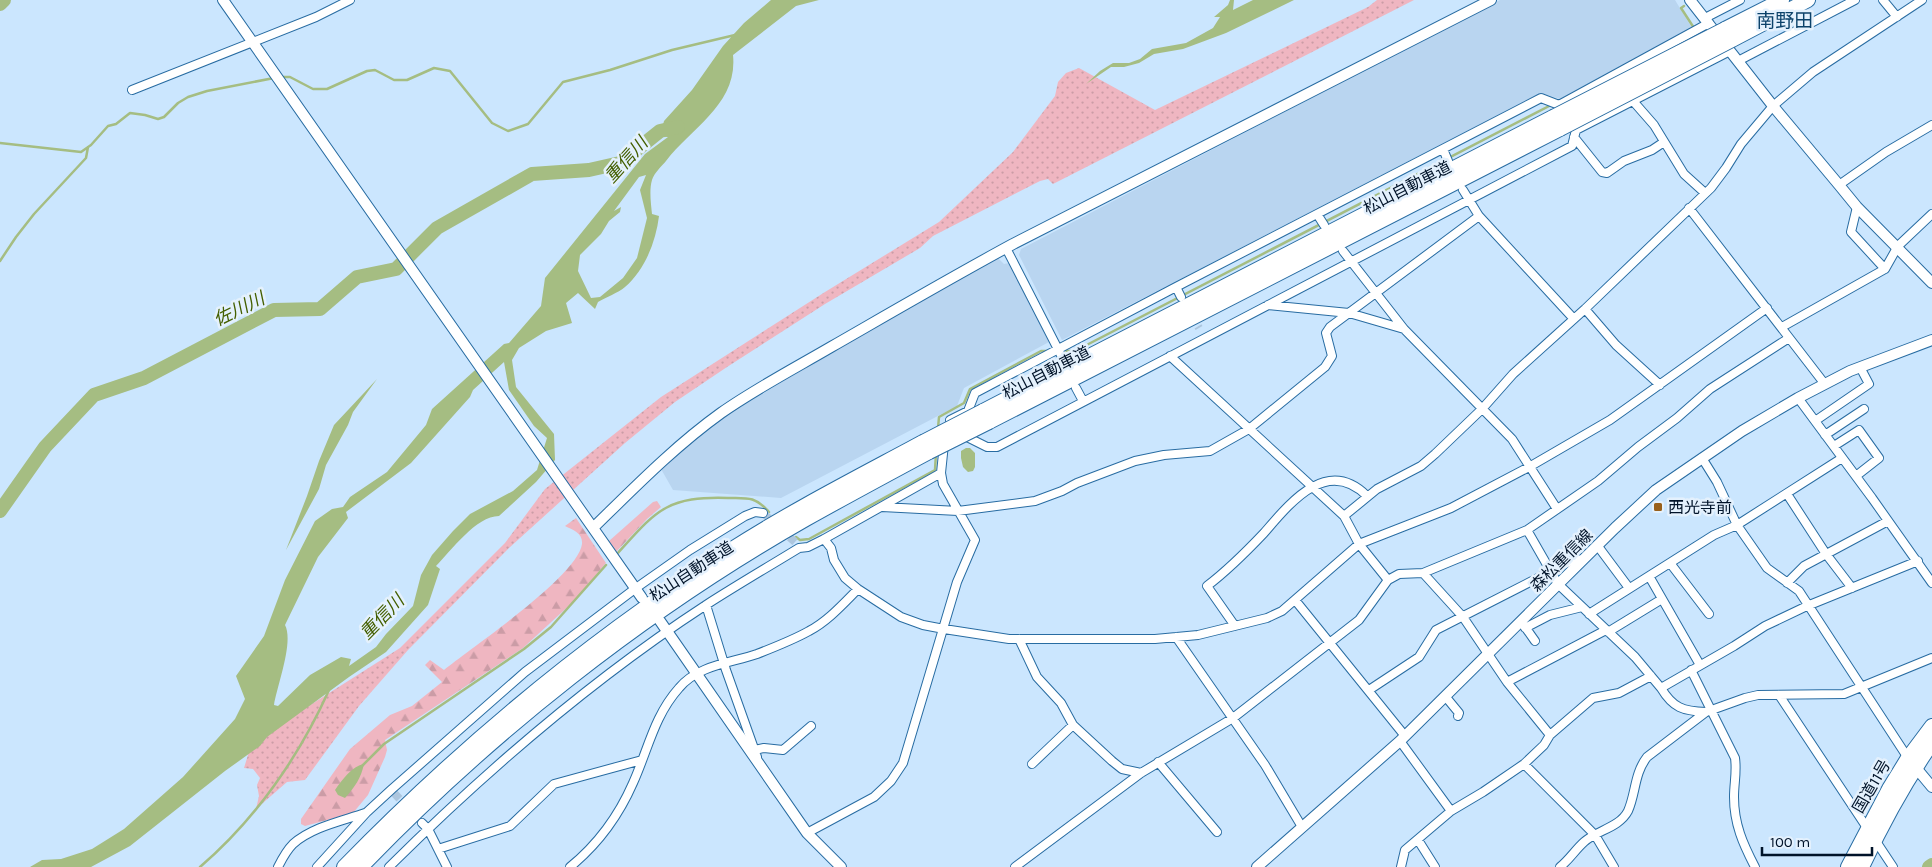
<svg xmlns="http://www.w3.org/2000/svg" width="1932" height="867" viewBox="0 0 1932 867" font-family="Karla,'Noto Sans JP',sans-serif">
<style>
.built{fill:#b9d5f0}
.grass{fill:url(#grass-dots)}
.forest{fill:url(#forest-firs)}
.water{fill:#a5bd82;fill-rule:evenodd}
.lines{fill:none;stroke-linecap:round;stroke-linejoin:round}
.stream{stroke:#a5bd82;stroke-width:2.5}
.river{stroke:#a5bd82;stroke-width:14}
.street-tunnel{stroke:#adc6de;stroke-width:8;stroke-dasharray:8 4;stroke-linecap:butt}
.street-casing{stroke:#286ca2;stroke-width:10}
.secondary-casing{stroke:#286ca2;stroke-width:12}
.highway-casing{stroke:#286ca2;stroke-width:16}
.street{stroke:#fff;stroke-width:8}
.secondary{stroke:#fff;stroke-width:10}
.highway{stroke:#fff;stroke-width:14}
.highway-bridge-casing{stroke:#286ca2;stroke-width:16;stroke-linecap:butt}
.highway-bridge{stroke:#fff;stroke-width:14}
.poi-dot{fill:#98601b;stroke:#e4f1fd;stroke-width:2}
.labels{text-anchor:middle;stroke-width:5;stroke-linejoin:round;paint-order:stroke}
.street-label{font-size:16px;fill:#001329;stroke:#e4f1fd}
.poi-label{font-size:16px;fill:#001329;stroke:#e4f1fd;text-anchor:start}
.water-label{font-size:18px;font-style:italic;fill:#445f00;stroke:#e4f1fd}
.quarter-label{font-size:19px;fill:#0c426a;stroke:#e4f1fd}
</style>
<defs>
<pattern id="grass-dots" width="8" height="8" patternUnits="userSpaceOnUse" patternTransform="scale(1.25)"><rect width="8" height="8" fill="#efb6c1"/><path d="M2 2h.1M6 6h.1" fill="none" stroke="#cb9ca6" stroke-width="1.8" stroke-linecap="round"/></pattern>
<pattern id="forest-firs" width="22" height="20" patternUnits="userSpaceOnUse" patternTransform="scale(1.25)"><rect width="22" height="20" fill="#efb6c1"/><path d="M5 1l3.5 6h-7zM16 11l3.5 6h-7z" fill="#cb9ca6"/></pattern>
</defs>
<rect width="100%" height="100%" fill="#cbe6fe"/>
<!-- built -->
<path class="built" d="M1500,0H1675L1692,28L1560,99L1541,93L1062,340L1019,255L1021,249Z
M997,257L1004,264L1009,263L1049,342L964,388L957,406L781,498L673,490L661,469L696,438L727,415L912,304Z"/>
<!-- grass -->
<path class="grass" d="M1377,0H1414L1053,184L1048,179L1040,181L933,236L920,248L825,304L727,367L675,402L625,443L509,548L408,650L359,706L305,780L287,782L256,809L259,796L257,785L260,778L253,769L244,768L252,742L400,648L505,543L545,489L661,397L825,292L939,222L1013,152L1055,96L1058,82L1066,73L1079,68L1155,110L1368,7Z"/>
<!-- forest -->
<path class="forest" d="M657,501L661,507L647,519L615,553L609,544V541L653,502Z
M576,518L606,563L573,602L523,648L385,740L387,750L385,757L368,795L353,813L305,826L301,824V819L350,749L390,715L412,706L442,682L425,665L430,660L444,670C471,648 578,576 582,544C583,533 573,530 565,526Z"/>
<!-- water -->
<path class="water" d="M771,0H819L796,6L733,55C738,104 692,127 666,161C662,166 654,173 652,180C649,190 651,204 652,214L659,216C656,241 645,270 625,287C618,293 606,297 598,302L595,309L578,293L566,303L572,323L546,331L519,348L512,360L516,387L554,434L555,460L536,482L499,516C476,516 451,551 436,566L440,569L428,605L386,652L349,677L267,737L260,746L225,771L130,846L91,867H30L42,860L61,859L92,849L124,829L183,777L235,719L245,699L236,676L264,636L285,580L315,521L332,509L343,507L350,497L387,472L426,425L432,409L504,344L509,343L541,306L545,278L645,154L668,137L660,136L664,121L692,90L723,46L744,23ZM646,175L640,190L647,218L637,258L623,278L600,297L591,298L578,271L580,255L601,234L609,221L620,212L621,207L614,211L639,177ZM504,362L509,390L534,426L547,438L537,470L513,491L470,514L453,531L432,555L421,575L413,606L386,634L376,647L349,666L351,659L341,657L310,675L278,706L274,705C277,686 294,642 285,625L318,557L348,518L346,512L411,463L470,397L473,390Z
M1230,0H1234L1233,10L1253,0H1294L1226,33L1183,49L1154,54L1139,63L1124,67H1111L1086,84L1100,71L1113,63H1129L1140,59L1152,49L1186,43L1213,28L1220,17H1214L1228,5Z
M377,379L353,412L348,425L326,465L319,489L286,550L307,496L319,461L334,425Z
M966,448H970L975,453V467L973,471L968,472L963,467L961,458V451Z
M364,764C361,778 355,787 345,798L338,795L335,790C342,780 352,766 364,764Z"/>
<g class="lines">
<!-- stream -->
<path class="stream" d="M1684,6L1681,8L1694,28
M282,77H290L313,89H327L367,71L375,70L394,80H407L434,68L450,71L492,123L508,131L528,124L563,82L610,70L672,50L735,35
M0,143L81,152L91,145L108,126L116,124L130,113L145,115L158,119L164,117L178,103L188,97L207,91L274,78
M0,261L16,237L34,214L86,158L88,147
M1061,351H1075L1553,104
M938,428L939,417L964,403L970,389L1041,351H1048
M796,537L800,540L809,539L935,470L936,453
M617,554C656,511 666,496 728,498C747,498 755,496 769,512
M362,766L384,744L524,649L551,627L606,565
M200,867C255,820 299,757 329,690"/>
<!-- river -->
<path class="river" d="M0,4L4,0
M0,511L45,447L94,395L144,378L274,310L320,309L357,277L396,269L437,228L532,174L589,170L620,163L660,131L678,127
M1929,867L1932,865"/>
<!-- street-tunnel -->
<path class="street-tunnel" d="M1192,316L1199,328
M763,513L795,542
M394,793L408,808"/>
<!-- street casing -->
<g class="street-casing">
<path id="street" d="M1883,0L1897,17
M1705,18L1740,0
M1738,61L1855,0
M132,90L316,17L350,0
M1633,101L1654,125L1684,174L1705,193
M1574,137L1602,172L1607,173L1624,161L1652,150L1664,142
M1443,149L1448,161
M1839,185L1886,152L1932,125
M1463,190L1479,216L1573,318
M1857,207L1851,232L1885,269
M1689,208L1824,383
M1317,214L1324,225
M1006,248L1063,359
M1343,251L1404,329
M1181,297L1176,287L1541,98L1559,105L1709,23
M1268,305L1349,313L1404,329L1512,439L1557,509
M1585,309L1616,345L1660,385
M1782,327L1885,269L1898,246L1932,214
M1170,356L1344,516L1359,544L1388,580
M1076,388L1083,401
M1798,398L1872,498L1932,583
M950,420L968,411L975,393L1176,287
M1815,421L1869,384L1860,367
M963,435L987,447H997L1572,146L1576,130L1730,51
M1825,435L1864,409
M1834,446L1859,430L1879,458L1856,476
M1702,458L1717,482L1737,525L1767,568L1799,591L1908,758
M1787,494L1826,554L1852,588
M882,507L958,511L1035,501L1062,491L1077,483L1135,461L1164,455L1210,451L1249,429L1325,367L1332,356L1326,333L1330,327L1479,216
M1344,516L1377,489L1421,466L1435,454L1482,409L1513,374L1585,309L1711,188L1726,168L1741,144L1773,106L1813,72L1922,0
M1527,530L1558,584L1635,657L1661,688L1734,646L1765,626L1807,606L1918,561
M824,539L831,548L834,560L845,578L858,589L901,617L923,625L944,629L1009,639H1155L1198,635L1267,618L1282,611L1359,544L1451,508L1529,467L1610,420L1767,308
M1597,545L1629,588
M1670,563L1709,614
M1423,573L1463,617L1507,682L1550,735
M1649,576L1700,665
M1787,583L1804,566L1888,521
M1295,600L1405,736
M706,605L726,670L757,757
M1589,614L1714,535L1737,525L1842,458
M1523,624L1535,641
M1235,626L1207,586C1228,570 1246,552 1264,533C1290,503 1327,456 1367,496
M1525,628L1550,615L1582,607
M1608,632L1662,599
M1176,637L1265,765L1302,827
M1019,639L1037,677L1061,703L1073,725L1112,761L1122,769L1141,773
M1691,670L1735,758C1737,772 1734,783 1734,797C1734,824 1743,844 1755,867
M1507,682L1606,630
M1661,688C1673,708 1683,711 1706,712
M1369,690L1419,657L1436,630L1575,559L1582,560
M1779,695L1893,867
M1445,696L1459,713L1458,716
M1400,741L1451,811L1405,850L1401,867
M755,750L764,748L783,750L811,726
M1158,762L1217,832
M1032,764L1073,725
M1524,764L1595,835L1614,867
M1451,811L1483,792L1524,764L1544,745L1550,735L1593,698L1619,693L1651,676
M422,823L428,829L447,867
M807,833L874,797L891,781L903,763L957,582L975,540L943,484L941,473
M1418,840L1435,867
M438,849L510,826L554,784L642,760
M278,867C282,859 287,850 293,844C312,827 342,821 365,813
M317,867L367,812L392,789L525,672L636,588L690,550L745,516L755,512L763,513
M389,867C486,771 591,680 706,605C737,585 768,567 799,548L808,547L824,539L941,473L944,444
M570,867C597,845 619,815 633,783C648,750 654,716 679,688C698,665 731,663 757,654C775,647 793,640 809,631C828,621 843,604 858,589
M1015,867L1141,773L1233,718L1359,620L1388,580L1399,574L1423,573L1527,530L1598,481L1638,447L1677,418L1710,389L1789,338
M1560,867C1570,859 1575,850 1584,842C1597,830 1619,828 1628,811C1636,793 1634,774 1647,757L1706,712L1745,698L1758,695L1844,694L1932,658"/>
</g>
<!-- secondary casing -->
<g class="secondary-casing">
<path id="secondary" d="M223,0L642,598
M1690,0L1773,106L1839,185L1857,207L1932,283
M594,527C634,488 675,446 721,413C755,389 795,368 831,347C892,312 952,277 1013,244L1491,0
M660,621L807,833L841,867
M1912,763L1932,787
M1257,867L1400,741L1615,528L1656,490L1742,431L1798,398L1850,371L1932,340"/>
</g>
<!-- highway casing -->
<g class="highway-casing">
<path id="highway" d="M1725,29L1782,0
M1732,40L1808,0
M983,411L1553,117
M989,422L1560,129
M344,867C460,748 588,641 729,551C791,511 858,477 923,442
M361,867C490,733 644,611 806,519C847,496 888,474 929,452
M1848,867L1889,789L1908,758L1932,726
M1862,867C1882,824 1905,782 1932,743"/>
</g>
<!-- street -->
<use href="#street" class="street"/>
<!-- secondary -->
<use href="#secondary" class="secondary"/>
<!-- highway -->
<use href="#highway" class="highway"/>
<!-- highway-bridge casing -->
<g class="highway-bridge-casing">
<path id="highway-bridge" d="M1553,117L1725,29
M1560,129L1732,40
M923,442L983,411
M929,452L989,422"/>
</g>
<!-- highway-bridge -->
<use href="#highway-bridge" class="highway-bridge"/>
</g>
<!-- markers -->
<rect class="poi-dot" x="1653" y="502" width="10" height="10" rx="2.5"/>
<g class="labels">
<!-- street labels -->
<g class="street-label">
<text transform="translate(1407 187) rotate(-27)" y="6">松山自動車道</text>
<text transform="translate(1046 372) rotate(-27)" y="6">松山自動車道</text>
<text transform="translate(1561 560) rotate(-45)" y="6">森松重信線</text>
<text transform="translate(691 571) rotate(-33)" y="6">松山自動車道</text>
<text transform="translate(1871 786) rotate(-60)" y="6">国道11号</text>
</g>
<!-- poi labels -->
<g class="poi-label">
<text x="1668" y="513">西光寺前</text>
</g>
<!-- water labels -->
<g class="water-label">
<text transform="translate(626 160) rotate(-48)" y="6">重信川</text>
<text transform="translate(239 309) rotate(-26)" y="6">佐川川</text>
<text transform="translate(382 617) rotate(-46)" y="6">重信川</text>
</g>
<!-- quarter labels -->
<g class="quarter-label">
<text x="1785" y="27">南野田</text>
</g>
</g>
<!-- scale -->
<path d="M1762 847v8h110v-8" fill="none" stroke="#001329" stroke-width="2.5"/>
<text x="1770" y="847" font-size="15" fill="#001329" stroke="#e4f1fd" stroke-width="4" paint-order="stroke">100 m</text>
</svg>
